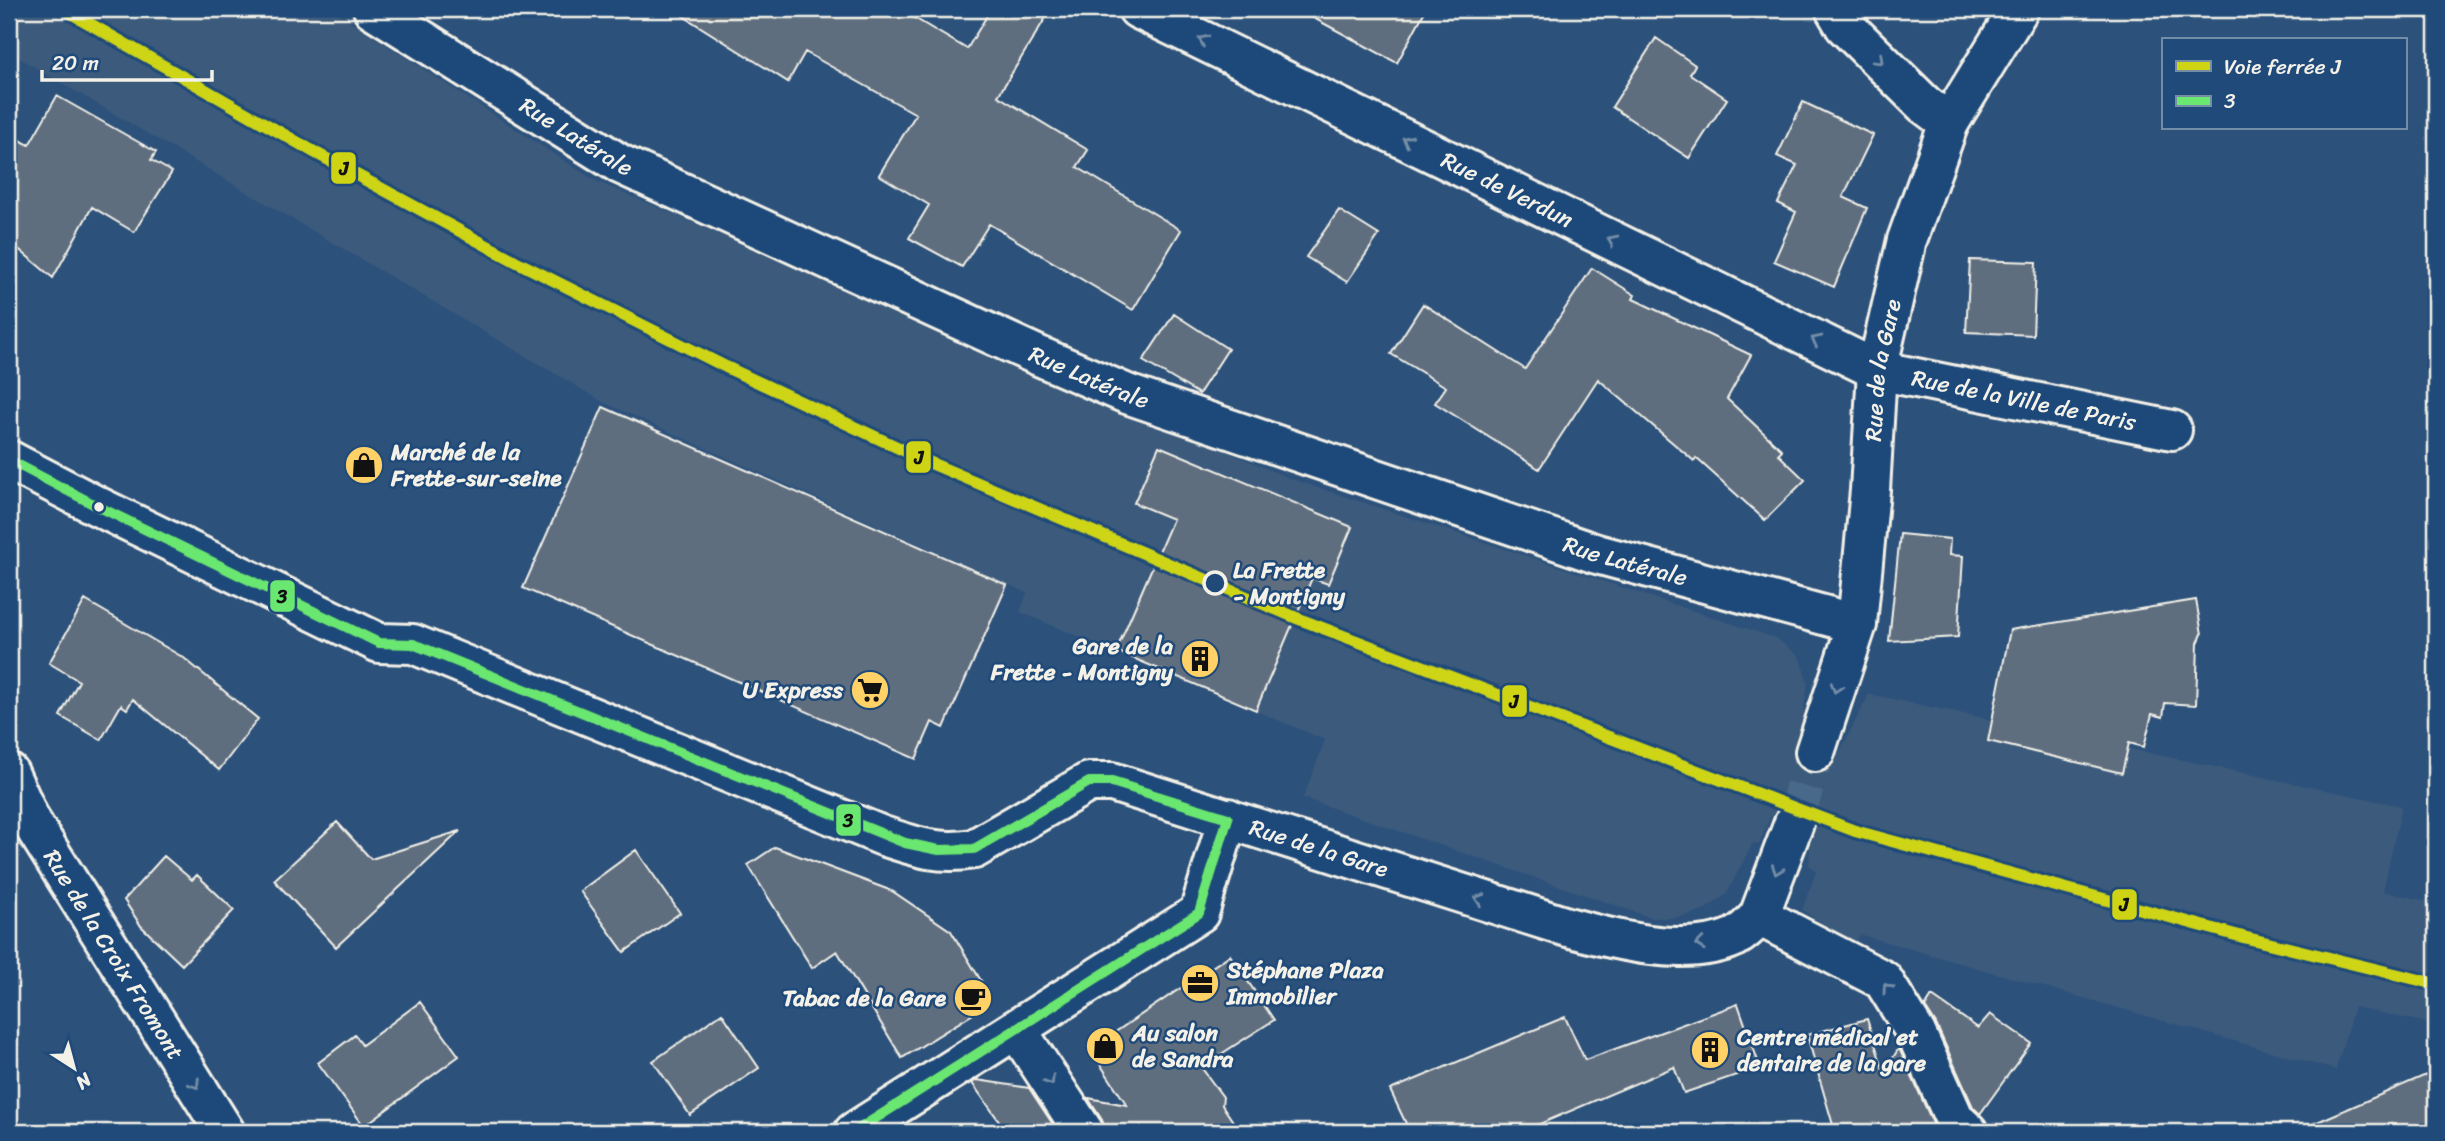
<svg xmlns="http://www.w3.org/2000/svg" width="2445" height="1141" viewBox="0 0 2445 1141" font-family="Sriracha,sans-serif">
<style>
.built{fill:#3b5a7c}
.building{fill:#5f6e7f;stroke:#f4f1e8;stroke-width:2}
.lines{fill:none;stroke-linecap:round;stroke-linejoin:round}
.tertiary-tunnel{stroke:#4a698b;stroke-width:38;stroke-dasharray:38 19;stroke-linecap:butt}
.pedestrian-casing{stroke:#f4f1e8;stroke-width:44}
.minor-casing{stroke:#f4f1e8;stroke-width:44}
.tertiary-casing{stroke:#f4f1e8;stroke-width:44}
.pedestrian{stroke:#1f4a7a;stroke-width:38}
.minor{stroke:#1f4a7a;stroke-width:38}
.tertiary{stroke:#1f4a7a;stroke-width:38}
.bus-1-casing{stroke:#1f4a7a;stroke-width:16}
.bus-1{stroke:#6ae770;stroke-width:10}
.rail-1-casing{stroke:#1f4a7a;stroke-width:18}
.rail-1{stroke:#ced413;stroke-width:12}
.oneway{stroke:#748da6}
.bus-dot{fill:#f4f1e8;stroke:#1f4a7a;stroke-width:2.5}
.stop-dot{fill:#1f4a7a;stroke:#f4f1e8;stroke-width:3.5}
.labels{text-anchor:middle;stroke-width:5;stroke-linejoin:round;paint-order:stroke}
.street-label{font-size:23px;fill:#f4f1e8;stroke:#1f4a7a}
.poi-label{font-size:23px;font-weight:bold;fill:#f4f1e8;stroke:#1f4a7a;text-anchor:start}
.stop-label{font-size:23px;font-weight:bold;fill:#f4f1e8;stroke:#1f4a7a;text-anchor:start}
.line-badge{stroke:#1f4a7a;stroke-width:2.5}
.pale-badge-label{font-size:19px;text-anchor:middle;font-weight:bold;fill:#111}
</style>
<rect width="100%" height="100%" fill="#2c517b"/>
<filter id="ink" filterUnits="userSpaceOnUse"><feTurbulence type="fractalNoise" baseFrequency=".0143" numOctaves="2"/><feDisplacementMap in="SourceGraphic" scale="14" xChannelSelector="R" yChannelSelector="G"/><feConvolveMatrix kernelMatrix="1 2 1 2 8 2 1 2 1" color-interpolation-filters="sRGB"/></filter>
<g filter="url(#ink)">
<!-- built -->
<path class="built" d="M9,9H331L594,180L1289,478L1776,638L1799,656L1808,682L1799,744L1835,761L1869,694L2402,806L2383,891L2436,903V1025L2354,1007L2336,1070L1861,935L1854,944L1802,910L1816,871L1809,865L1811,829L1771,816L1759,845L1753,843L1726,895L1703,911L1675,918H1652L1303,798L1325,740L1020,612L1027,593L603,402L24,61L9,50Z"/>
<!-- building -->
<path class="building" d="M672,9H899L967,49L991,9H1051L998,96L1088,150L1077,167L1181,230L1133,310L989,224L962,267L909,238L929,205L879,175L916,114L805,52L788,82Z
M1297,9H1426L1397,63Z
M1656,38L1695,65L1690,74L1727,99L1689,158L1612,107Z
M57,96L156,152L151,160L172,172L134,232L92,207L53,278L9,241V134L29,145Z
M1803,102L1873,135L1843,197L1867,208L1834,287L1774,261L1796,212L1778,203L1797,165L1777,156Z
M1339,210L1379,235L1347,282L1306,257Z
M1970,260L2036,262L2033,335L1966,332Z
M1592,268L1635,295L1633,299L1751,355L1727,399L1782,450L1778,454L1805,480L1765,520L1696,458L1694,461L1598,379L1539,469L1435,403L1446,387L1391,354L1423,304L1525,369Z
M1174,314L1228,349L1199,394L1143,361Z
M603,407L1007,585L944,728L932,722L916,759L523,588Z
M1159,446L1352,527L1328,584L1312,578L1256,710L1116,651L1173,519L1134,503Z
M1900,534L1950,539L1949,555L1963,556L1958,637L1889,641Z
M85,600L184,658L258,719L219,770L133,699L127,709L121,705L101,740L60,716L79,681L49,663Z
M2196,600L2202,634L2198,643L2196,705L2165,703L2163,717L2152,714L2144,747L2129,743L2122,773L1988,741L2010,630Z
M337,822L371,859L460,831L336,947L274,880Z
M775,847L892,891L951,931L983,984L976,1012L902,1058L837,951L812,968L748,865Z
M636,850L680,913L624,952L580,891Z
M164,856L192,880L197,875L234,910L182,965L141,926L124,900Z
M1230,955L1274,1020L1201,1067L1223,1097L1222,1105L1240,1132H1145L1141,1127V1132H1106L1102,1120L1088,1098L1127,1105L1090,1049Z
M1932,996L1978,1028L1990,1014L2031,1043L1980,1114L1973,1107L1936,1024L1925,1007Z
M420,1002L459,1056L364,1126L318,1063L355,1035L362,1045Z
M1738,1004L1760,1067L1684,1093L1674,1067L1521,1132H1410L1390,1090L1565,1017L1585,1060Z
M722,1013L759,1068L690,1115L653,1061Z
M1867,1019L1884,1072L1899,1048L1937,1132H1835L1807,1035Z
M2426,1075L2436,1099V1132H2294Z
M977,1080L1029,1088L1058,1132H1007L972,1083Z"/>
<g class="lines">
<!-- tertiary-tunnel -->
<path class="tertiary-tunnel" d="M1794,823L1815,752"/>
<!-- pedestrian casing -->
<g class="pedestrian-casing">
<g id="pedestrian">
<path id="s1" d="M1877,370L2172,430"/>
</g>
</g>
<!-- minor casing -->
<g class="minor-casing">
<g id="minor">
<path id="s2" d="M373,9L620,164L1039,356L1127,394L1597,554L1857,624"/>
<path id="s3" d="M1138,9L1877,370"/>
<path d="M1835,9L1845,26L1925,105L1949,123"/>
<path d="M1759,916L1883,980L1916,1033L1955,1120L1968,1132"/>
<path d="M1017,1030L1084,1132"/>
</g>
</g>
<!-- tertiary casing -->
<g class="tertiary-casing">
<g id="tertiary">
<path id="s4" d="M9,460L95,505L379,643L413,644L883,836C916,847 939,855 974,849L1089,782H1112L1564,926C1614,940 1686,959 1735,937C1744,932 1752,924 1759,916L1794,823"/>
<path id="s5" d="M1815,752L1857,624L1870,490L1877,370L1907,240L1949,123L2019,9"/>
<path id="s6" d="M9,773L30,820L225,1132"/>
<path d="M854,1132L1199,913L1228,818"/>
</g>
</g>
<!-- pedestrian -->
<use href="#pedestrian" class="pedestrian"/>
<!-- minor -->
<use href="#minor" class="minor"/>
<!-- tertiary -->
<use href="#tertiary" class="tertiary"/>
<!-- bus-1 casing -->
<g class="bus-1-casing">
<path id="bus-1" d="M9,460L95,505L379,643L413,644L905,843L939,850L974,849L1089,782H1112L1228,818L1199,913L854,1132"/>
</g>
<!-- bus-1 -->
<use href="#bus-1" class="bus-1"/>
<!-- rail-1 casing -->
<g class="rail-1-casing">
<path id="rail-1" d="M64,9L316,153L517,262L726,367L933,464L1299,619L1855,831L2243,937L2436,984"/>
</g>
<!-- rail-1 -->
<use href="#rail-1" class="rail-1"/>
</g>
<!-- one-way arrows -->
<defs><path id="oneway-chevron" d="M-2-3.5L2.5 0L-2 3.5" fill="none" stroke-width="1.6" stroke-linecap="round" stroke-linejoin="round" transform="scale(1.75)"/></defs>
<g class="oneway">
<use href="#oneway-chevron" transform="translate(1203 40) rotate(-154)"/>
<use href="#oneway-chevron" transform="translate(1879 60) rotate(44)"/>
<use href="#oneway-chevron" transform="translate(1407 140) rotate(-154)"/>
<use href="#oneway-chevron" transform="translate(1612 240) rotate(-154)"/>
<use href="#oneway-chevron" transform="translate(1816 340) rotate(-154)"/>
<use href="#oneway-chevron" transform="translate(1836 688) rotate(108)"/>
<use href="#oneway-chevron" transform="translate(1777 870) rotate(110)"/>
<use href="#oneway-chevron" transform="translate(1479 899) rotate(-162)"/>
<use href="#oneway-chevron" transform="translate(1700 944) rotate(174)"/>
<use href="#oneway-chevron" transform="translate(1887 988) rotate(-125)"/>
<use href="#oneway-chevron" transform="translate(1050 1081) rotate(57)"/>
<use href="#oneway-chevron" transform="translate(195 1084) rotate(58)"/>
</g>
</g>
<!-- icons -->
<defs>
<g id="shop-disc" transform="scale(2.0125)"><circle r="9.5" fill="#ffd166" stroke="#1f4a7a"/><path d="M-5-2.5h2.3a2.7 3.5 0 0 1 5.4 0H5L5.5 6h-11ZM-1.5-2.5h3a1.5 2.3 0 0 0-3 0Z" fill="#111"/></g>
<g id="building-disc" transform="scale(2.0125)"><circle r="9.5" fill="#ffd166" stroke="#1f4a7a"/><path d="M-4-6H4V6H1V3H-1V6H-4ZM-2.5-4.3h1.7v1.8h-1.7ZM.8-4.3h1.7v1.8H.8ZM-2.5-1h1.7V.8h-1.7ZM.8-1h1.7V.8H.8Z" fill="#111"/></g>
<g id="supermarket-disc" transform="scale(2.0125)"><circle r="9.5" fill="#ffd166" stroke="#1f4a7a"/><path d="M-6-5.5h2.5l.6 2H6L4.5 2H-2.5L-4.4-4H-6ZM-1.5 3.2a1.3 1.3 0 1 0 .1 0ZM3 3.2a1.3 1.3 0 1 0 .1 0Z" fill="#111"/></g>
<g id="office-disc" transform="scale(2.0125)"><circle r="9.5" fill="#ffd166" stroke="#1f4a7a"/><path d="M-6-3h4V-5.5h4V-3h4V5H-6ZM-1-4.5V-3h2v-1.5ZM-6 0V1H6V0Z" fill="#111"/></g>
<g id="cafe-disc" transform="scale(2.0125)"><circle r="9.5" fill="#ffd166" stroke="#1f4a7a"/><path d="M-5.5-4.5H6V0H3Q3 3.5 0 3.5H-2.5Q-5.5 3.5-5.5 0ZM3-3.2v2h1.7v-2ZM-6 4.5H4V6H-6Z" fill="#111"/></g>
</defs>
<g fill-rule="evenodd">
<use href="#shop-disc" x="364" y="465"/>
<use href="#building-disc" x="1200" y="659"/>
<use href="#supermarket-disc" x="870" y="690"/>
<use href="#office-disc" x="1200" y="983"/>
<use href="#cafe-disc" x="973" y="998"/>
<use href="#shop-disc" x="1105" y="1046"/>
<use href="#building-disc" x="1710" y="1050"/>
</g>
<!-- markers -->
<circle class="bus-dot" cx="99" cy="507" r="6"/>
<circle class="stop-dot" cx="1215" cy="583" r="11"/>
<g class="labels">
<!-- street labels -->
<g class="street-label">
<text dy="8" stroke="none"><textPath href="#s2" startOffset="240">Rue Latérale</textPath></text>
<text dy="8" stroke="none"><textPath href="#s3" startOffset="411">Rue de Verdun</textPath></text>
<text dy="8" stroke="none"><textPath href="#s5" startOffset="390">Rue de la Gare</textPath></text>
<text dy="8" stroke="none"><textPath href="#s2" startOffset="807">Rue Latérale</textPath></text>
<text dy="8" stroke="none"><textPath href="#s1" startOffset="150">Rue de la Ville de Paris</textPath></text>
<text dy="8" stroke="none"><textPath href="#s2" startOffset="1374">Rue Latérale</textPath></text>
<text dy="8" stroke="none"><textPath href="#s4" startOffset="1421">Rue de la Gare</textPath></text>
<text dy="8" stroke="none"><textPath href="#s6" startOffset="210">Rue de la Croix Fromont</textPath></text>
</g>
<!-- poi labels -->
<g class="poi-label">
<text x="391" y="460">Marché de la<tspan x="391" dy="26">Frette-sur-seine</tspan></text>
<text x="1173" y="654" text-anchor="end">Gare de la<tspan x="1173" dy="26">Frette - Montigny</tspan></text>
<text x="843" y="698" text-anchor="end">U Express</text>
<text x="1227" y="978">Stéphane Plaza<tspan x="1227" dy="26">Immobilier</tspan></text>
<text x="946" y="1006" text-anchor="end">Tabac de la Gare</text>
<text x="1132" y="1041">Au salon<tspan x="1132" dy="26">de Sandra</tspan></text>
<text x="1737" y="1045">Centre médical et<tspan x="1737" dy="26">dentaire de la gare</tspan></text>
</g>
<!-- stop labels -->
<g class="stop-label">
<text x="1233" y="578">La Frette<tspan x="1233" dy="26">- Montigny</tspan></text>
</g>
</g>
<g class="line-badge">
<rect x="330" y="151" width="27" height="34" rx="7" fill="#ced413"/>
<rect x="905" y="440" width="27" height="34" rx="7" fill="#ced413"/>
<rect x="269" y="579" width="27" height="34" rx="7" fill="#6ae770"/>
<rect x="1501" y="684" width="27" height="34" rx="7" fill="#ced413"/>
<rect x="835" y="803" width="27" height="34" rx="7" fill="#6ae770"/>
<rect x="2111" y="888" width="27" height="33" rx="7" fill="#ced413"/>
</g>
<g class="pale-badge-label">
<text x="344" y="175">J</text>
<text x="919" y="464">J</text>
<text x="282" y="603">3</text>
<text x="1514" y="708">J</text>
<text x="848" y="827">3</text>
<text x="2124" y="911">J</text>
</g>
<!-- margin -->
<rect width="2445" height="1141" fill="none" stroke="#1f4a7a" stroke-width="35"/>
<rect x="18" y="18" width="2410" height="1106" fill="none" stroke="#f4f1e8" stroke-width="2.5" filter="url(#ink)"/>
<!-- legend -->
<rect x="2162" y="38" width="245" height="91" fill="#1f4a7a" stroke="#748da6" stroke-width="2"/>
<rect x="2176" y="61" width="35" height="10" fill="#ced413" stroke="#748da6" stroke-width="2"/>
<text x="2224" y="74" font-size="21" fill="#f4f1e8">Voie ferrée J</text>
<rect x="2176" y="96" width="35" height="10" fill="#6ae770" stroke="#748da6" stroke-width="2"/>
<text x="2224" y="108" font-size="21" fill="#f4f1e8">3</text>
<!-- north arrow -->
<g transform="translate(74 1068) rotate(144)" stroke="#1f4a7a" stroke-width="5" paint-order="stroke">
<path d="M0-5L12 26L0 18L-12 26Z" fill="#f4f1e8"/>
<text y="-10" font-size="19" font-weight="bold" text-anchor="middle" fill="#f4f1e8">N</text>
</g>
<!-- scale -->
<path d="M42 70v10h170v-10" fill="none" stroke="#f4f1e8" stroke-width="3.5"/>
<text x="52" y="70" font-size="21" fill="#f4f1e8" stroke="#1f4a7a" stroke-width="5" paint-order="stroke">20 m</text>
</svg>
